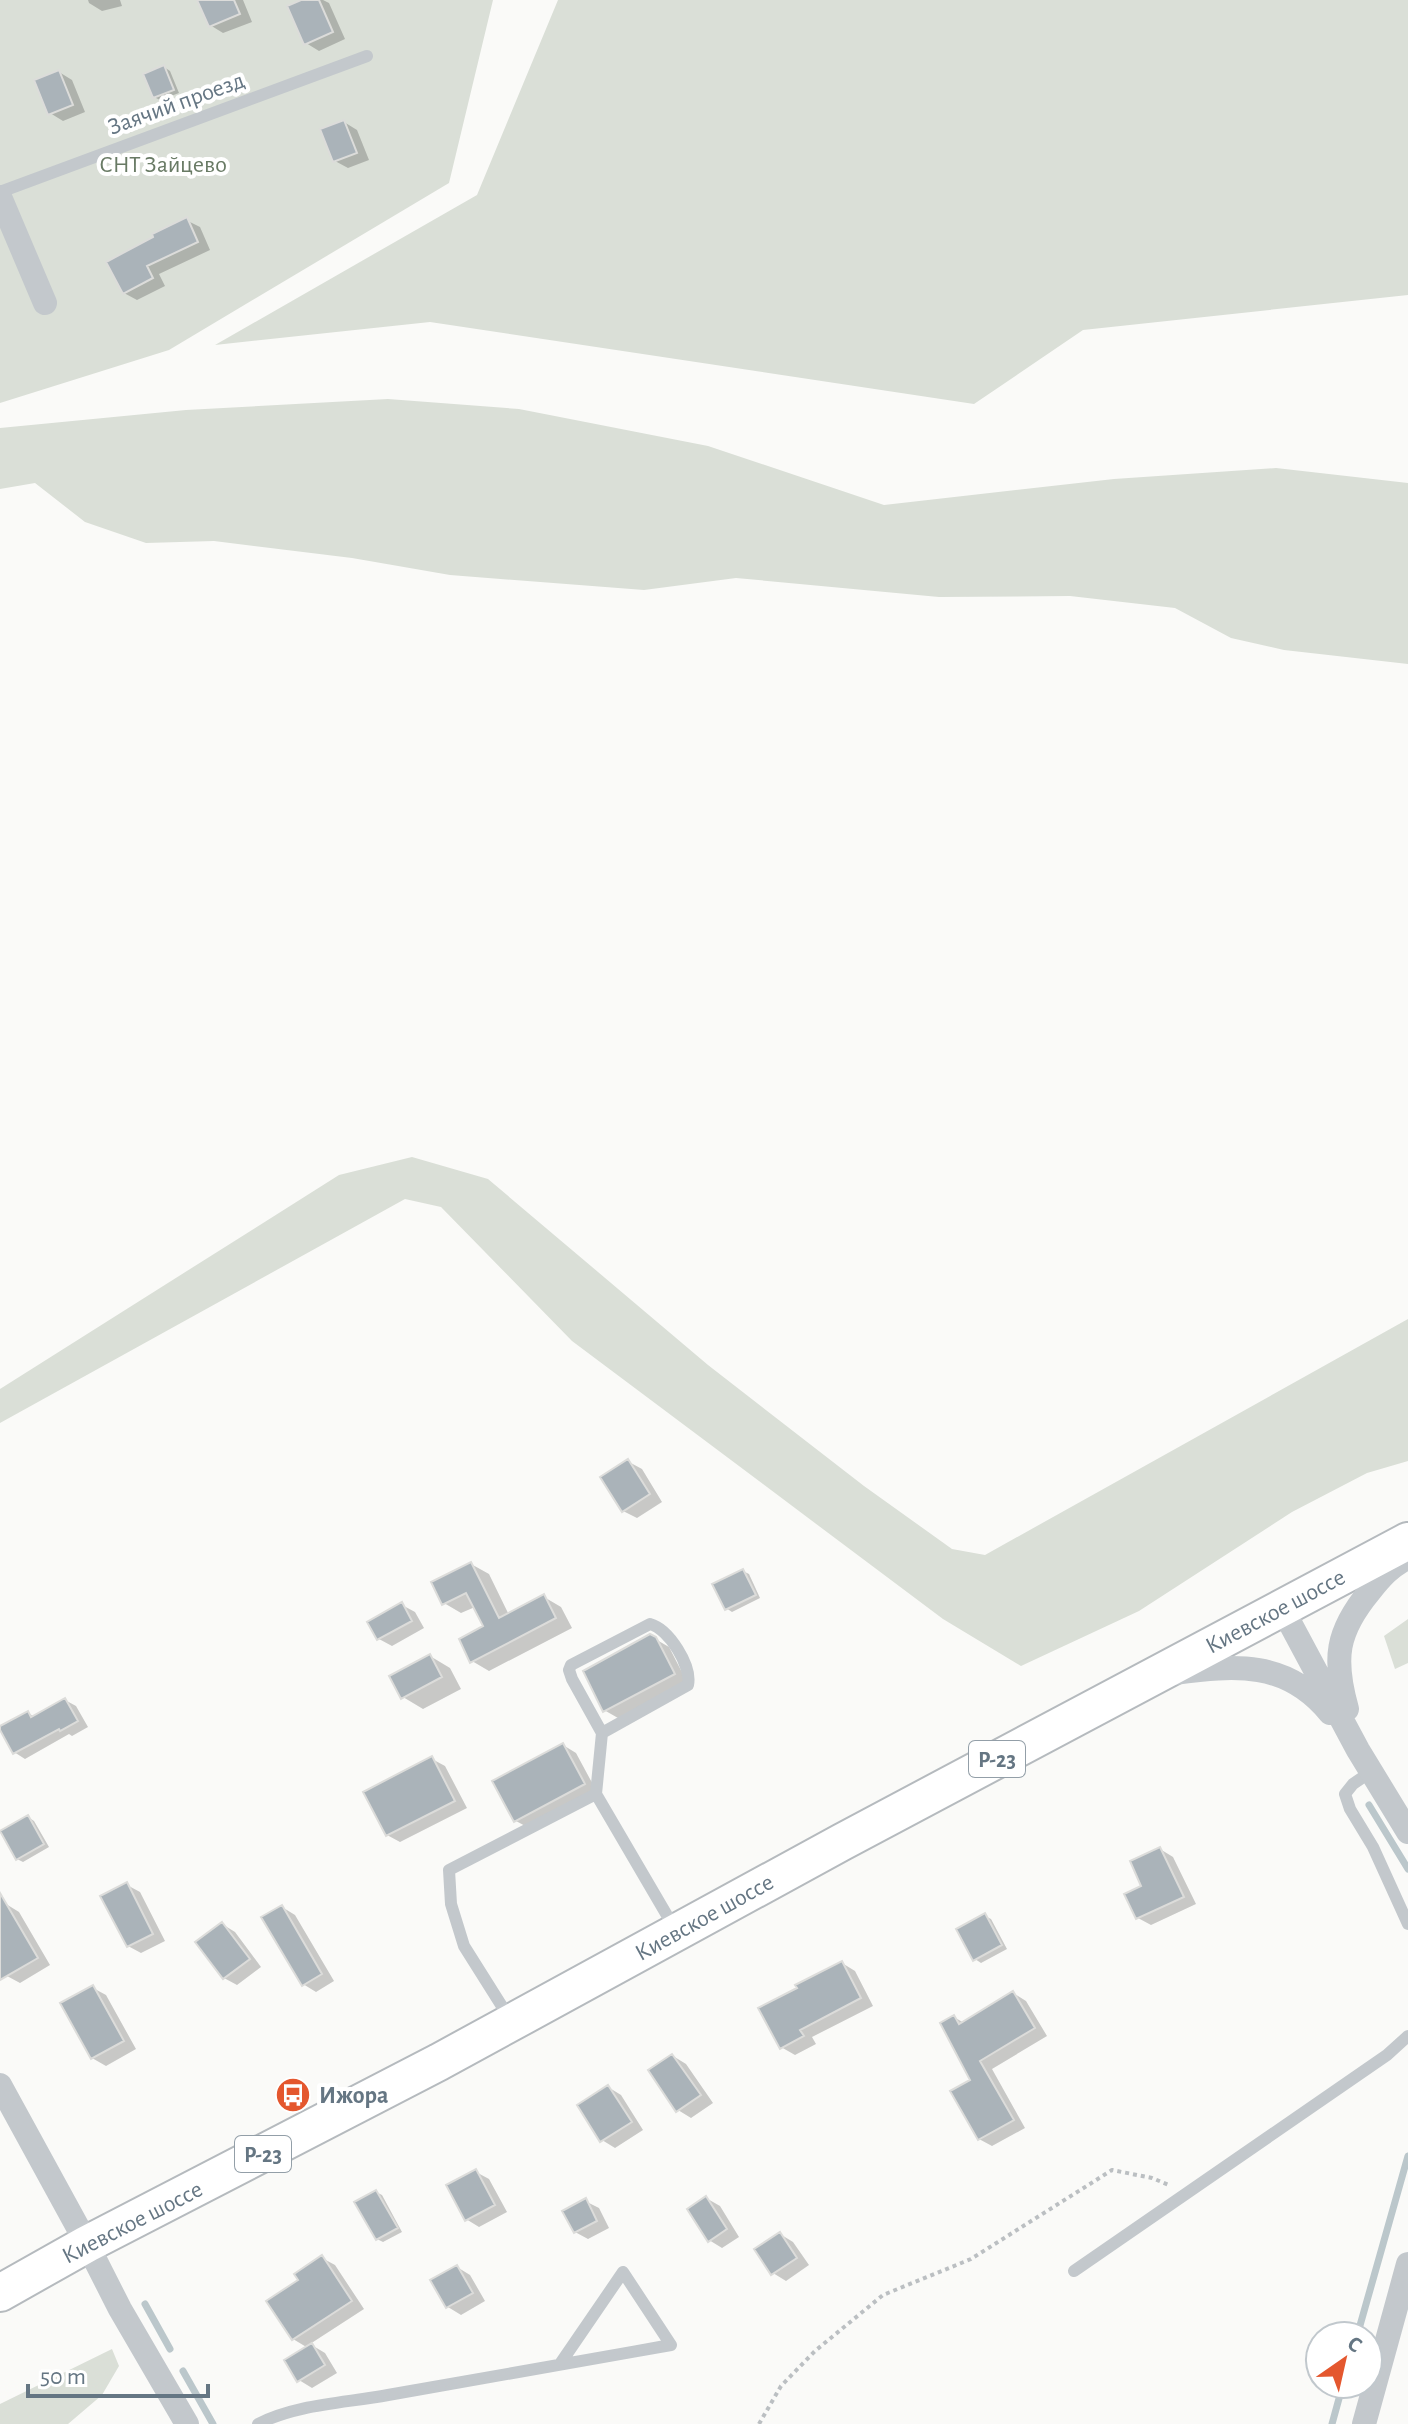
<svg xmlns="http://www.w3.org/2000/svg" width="1408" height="2424" viewBox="0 0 1408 2424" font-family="'Alegreya Sans',sans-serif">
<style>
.green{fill:#dadfd7}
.shadow{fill:#0003}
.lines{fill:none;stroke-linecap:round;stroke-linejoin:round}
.stream{stroke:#bbc7cb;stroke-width:7}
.building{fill:#aab3b9;stroke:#dcdcda;stroke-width:2}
.primary-casing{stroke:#b5babe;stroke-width:40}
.path{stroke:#bbbfc2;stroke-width:4;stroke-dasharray:4 4;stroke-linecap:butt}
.service{stroke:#c3c8cc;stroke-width:12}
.minor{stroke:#c3c8cc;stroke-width:24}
.primary{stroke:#fff;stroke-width:36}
.labels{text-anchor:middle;stroke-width:8;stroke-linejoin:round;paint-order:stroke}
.shield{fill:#fff;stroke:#939fa8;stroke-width:2}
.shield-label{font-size:22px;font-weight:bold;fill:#657683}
.street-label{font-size:24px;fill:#657683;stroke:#fff}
.park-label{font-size:24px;fill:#687a64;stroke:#fff}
.poi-label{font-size:24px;font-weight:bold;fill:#657683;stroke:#fff;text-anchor:start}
</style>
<rect width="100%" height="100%" fill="#fafaf8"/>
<!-- green -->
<path class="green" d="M0,0H493L449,183L169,350L0,403Z
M558,0H1408V295L1083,330L974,404L430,322L215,345L477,195Z
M388,399L519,409L708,446L884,505L1114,479L1276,468L1408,483V664L1284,650L1231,638L1175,608L1070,596L939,597L736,578L644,590L450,575L352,558L214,541L146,543L85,522L35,483L0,489V428L186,410Z
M412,1157L488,1179L708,1365L864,1486L952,1549L985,1555L1408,1319V1461L1367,1473L1292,1512L1139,1611L1021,1666L943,1619L572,1341L441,1207L405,1199L0,1423V1389L339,1175Z
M1408,1619V1663L1395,1669L1384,1636Z
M112,2349L119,2366L102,2395L68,2424H0V2404Z"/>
<!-- shadow -->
<path class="shadow" d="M88,0H120L122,6L102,11L89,3Z
M201,0H243L252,22L223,33L210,25Z
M306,0H323L329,3L345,39L319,51L306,43Z
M164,67L170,71L179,93L160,100L154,97Z
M59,72L72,80L85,112L63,121L50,113Z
M344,122L357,130L369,160L348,168L335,161Z
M186,220L200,227L210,250L159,274L165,286L137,300L124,293Z
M629,1462L642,1469L662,1502L637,1518L623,1511Z
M471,1564L489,1574L509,1615L544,1597L561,1607L572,1628L489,1671L472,1661L486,1627L475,1607L461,1613L444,1603Z
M743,1571L749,1574L760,1598L732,1612L726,1608Z
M402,1605L415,1612L424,1628L392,1646L379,1639Z
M650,1636L669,1647L687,1682L618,1718L604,1710Z
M430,1656L450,1668L461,1689L423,1709L403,1697Z
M65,1700L76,1706L88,1727L72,1736L69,1734L25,1759L14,1752L28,1713L35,1717Z
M563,1745L576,1753L597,1792L529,1828L516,1821Z
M432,1759L445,1766L467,1808L400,1842L387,1835Z
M28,1817L34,1821L49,1847L23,1862L17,1859Z
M1160,1849L1173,1857L1196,1904L1151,1925L1138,1918Z
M127,1885L140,1892L165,1941L141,1953L128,1946Z
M6,1904L19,1912L50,1965L20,1983L7,1976L0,1964V1907Z
M282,1907L295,1915L334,1981L316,1992L303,1984Z
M985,1916L991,1919L1007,1949L981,1963L975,1959Z
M222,1924L235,1932L261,1967L237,1985L224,1978Z
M842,1963L855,1971L873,2006L812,2037L816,2044L795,2055L781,2047Z
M93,1988L106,1995L136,2049L106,2066L92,2058Z
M1013,1993L1026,2001L1047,2036L992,2069L1025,2128L992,2146L979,2139L972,2081L954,2017L964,2023Z
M673,2056L686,2064L713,2103L691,2118L678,2110Z
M608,2087L621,2095L643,2130L615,2148L602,2140Z
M476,2172L489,2179L507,2212L479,2227L466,2219Z
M376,2192L382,2195L402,2232L383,2242L377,2239Z
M706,2198L720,2206L739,2237L722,2248L709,2240Z
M585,2201L599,2208L609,2228L588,2239L575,2232Z
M780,2234L793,2242L809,2265L786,2281L773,2273Z
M322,2258L335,2265L364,2309L310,2344L325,2353L337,2373L312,2388L299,2380L308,2348L293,2339Z
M457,2267L470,2275L485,2301L461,2315L448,2307L433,2280Z"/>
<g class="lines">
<!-- stream -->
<path class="stream" d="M1369,1805L1408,1869
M145,2304L170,2349
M1357,2336L1408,2156
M183,2371L213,2424
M1332,2424L1343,2384"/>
</g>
<!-- building -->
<path class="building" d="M197,0H234L240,14L209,27Z
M301,0H319L333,32L304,45L287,6Z
M164,65L174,90L153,98L143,74Z
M59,70L73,105L48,115L34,80Z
M344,120L357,153L333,162L320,129Z
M187,217L198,242L147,266L153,278L123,294L106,262L153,237L152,234Z
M628,1459L650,1494L622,1512L600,1477Z
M471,1562L499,1618L544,1594L556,1618L470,1663L459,1639L483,1626L466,1593L442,1605L431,1582Z
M743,1569L756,1595L725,1610L712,1584Z
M402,1602L412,1621L377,1640L367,1622Z
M650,1634L656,1637L675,1674L603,1712L583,1671Z
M430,1654L442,1677L401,1699L389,1676Z
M65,1698L78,1721L60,1731L59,1729L13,1754L0,1730V1726L28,1711L31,1717Z
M563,1743L585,1784L514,1822L492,1781Z
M432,1756L455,1801L386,1836L363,1792Z
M28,1815L44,1844L16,1860L0,1831Z
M1160,1847L1184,1897L1136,1919L1124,1894L1141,1886L1130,1861Z
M127,1882L153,1934L127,1947L100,1896Z
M0,1893L38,1958L0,1980Z
M282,1905L322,1974L302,1986L261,1917Z
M985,1913L1002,1945L973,1961L956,1929Z
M222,1922L250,1959L223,1979L195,1942Z
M842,1961L861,1998L800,2030L804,2036L780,2049L758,2008L797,1988L795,1985Z
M93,1985L124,2041L91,2059L60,2003Z
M1013,1991L1035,2028L980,2061L1014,2120L978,2140L950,2091L970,2080L940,2023L954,2015L959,2024Z
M672,2054L701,2095L676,2112L648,2070Z
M608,2085L632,2122L600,2142L577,2105Z
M476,2169L495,2205L465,2221L446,2185Z
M376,2190L398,2228L376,2240L354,2202Z
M706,2196L727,2229L708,2242L687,2209Z
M586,2198L597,2221L574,2233L562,2211Z
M780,2232L797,2258L771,2275L754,2249Z
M322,2255L352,2301L292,2340L266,2301L298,2280L294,2274Z
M457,2265L473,2293L446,2308L430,2280Z
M312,2343L325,2365L297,2382L284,2360Z"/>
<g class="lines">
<!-- primary casing -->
<g class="primary-casing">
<path id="primary" d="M0,2293L87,2244L439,2062L842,1842L1408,1541"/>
</g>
<!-- path -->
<path class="path" d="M759,2424L781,2386L815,2351L883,2295L971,2259L1112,2170L1152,2178L1169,2185"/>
<!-- service -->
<path class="service" d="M0,192L367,56
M1372,1771L1353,1784L1345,1794L1350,1809L1373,1847L1408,1924
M596,1794L675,1929
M510,2019L464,1946L451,1904L449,1870L596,1794L602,1733L688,1685C692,1666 669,1629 650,1624L571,1665L569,1670L572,1679L602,1733
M1074,2271L1387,2055L1408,2036
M258,2424C297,2404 346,2403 388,2395C483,2378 577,2362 671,2345L623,2272L560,2364"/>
<!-- minor -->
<path class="minor" d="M0,197L45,303
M1282,1608L1358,1750L1408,1832
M1174,1673C1235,1665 1287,1660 1330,1713
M1347,1709C1333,1659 1336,1632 1370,1591C1382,1576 1390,1567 1407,1558
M0,2085L87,2244L120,2309L187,2424
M1364,2424L1408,2264"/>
<!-- primary -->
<use href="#primary" class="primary"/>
</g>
<!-- icons -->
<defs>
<g id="bus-disc" transform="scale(1.8)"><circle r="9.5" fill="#e4572e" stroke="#fff"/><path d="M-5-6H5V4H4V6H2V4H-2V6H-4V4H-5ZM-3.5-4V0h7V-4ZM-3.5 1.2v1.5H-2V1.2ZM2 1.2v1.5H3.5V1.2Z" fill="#fff"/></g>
</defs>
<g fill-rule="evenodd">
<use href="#bus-disc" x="293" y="2095"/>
</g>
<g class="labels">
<!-- shield labels -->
<g class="shield">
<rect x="969" y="1741" width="56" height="36" rx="6"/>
<rect x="235" y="2136" width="56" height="36" rx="6"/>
</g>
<g class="shield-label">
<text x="997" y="1767">Р-23</text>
<text x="263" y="2162">Р-23</text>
</g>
<!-- street labels -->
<g class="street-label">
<text transform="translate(176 103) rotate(-20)" y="8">Заячий проезд</text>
<text transform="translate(1275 1611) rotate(-28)" y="8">Киевское шоссе</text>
<text transform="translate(704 1917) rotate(-29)" y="8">Киевское шоссе</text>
<text transform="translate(132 2222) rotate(-27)" y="8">Киевское шоссе</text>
</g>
<!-- park labels -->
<g class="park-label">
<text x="163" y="172">СНТ Зайцево</text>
</g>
<!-- poi labels -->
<g class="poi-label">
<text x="319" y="2103">Ижора</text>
</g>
</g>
<!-- north arrow -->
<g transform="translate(1344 2360) rotate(34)"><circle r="38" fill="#ffffff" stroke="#c1c8cd" stroke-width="2"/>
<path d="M0-6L14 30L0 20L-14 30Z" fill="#e4572e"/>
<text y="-12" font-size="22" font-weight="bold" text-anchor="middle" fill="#657683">С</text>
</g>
<!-- scale -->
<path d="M28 2384v12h180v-12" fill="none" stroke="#657683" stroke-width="4"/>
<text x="40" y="2384" font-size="24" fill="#657683" stroke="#ffffff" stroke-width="6" paint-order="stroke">50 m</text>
</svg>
